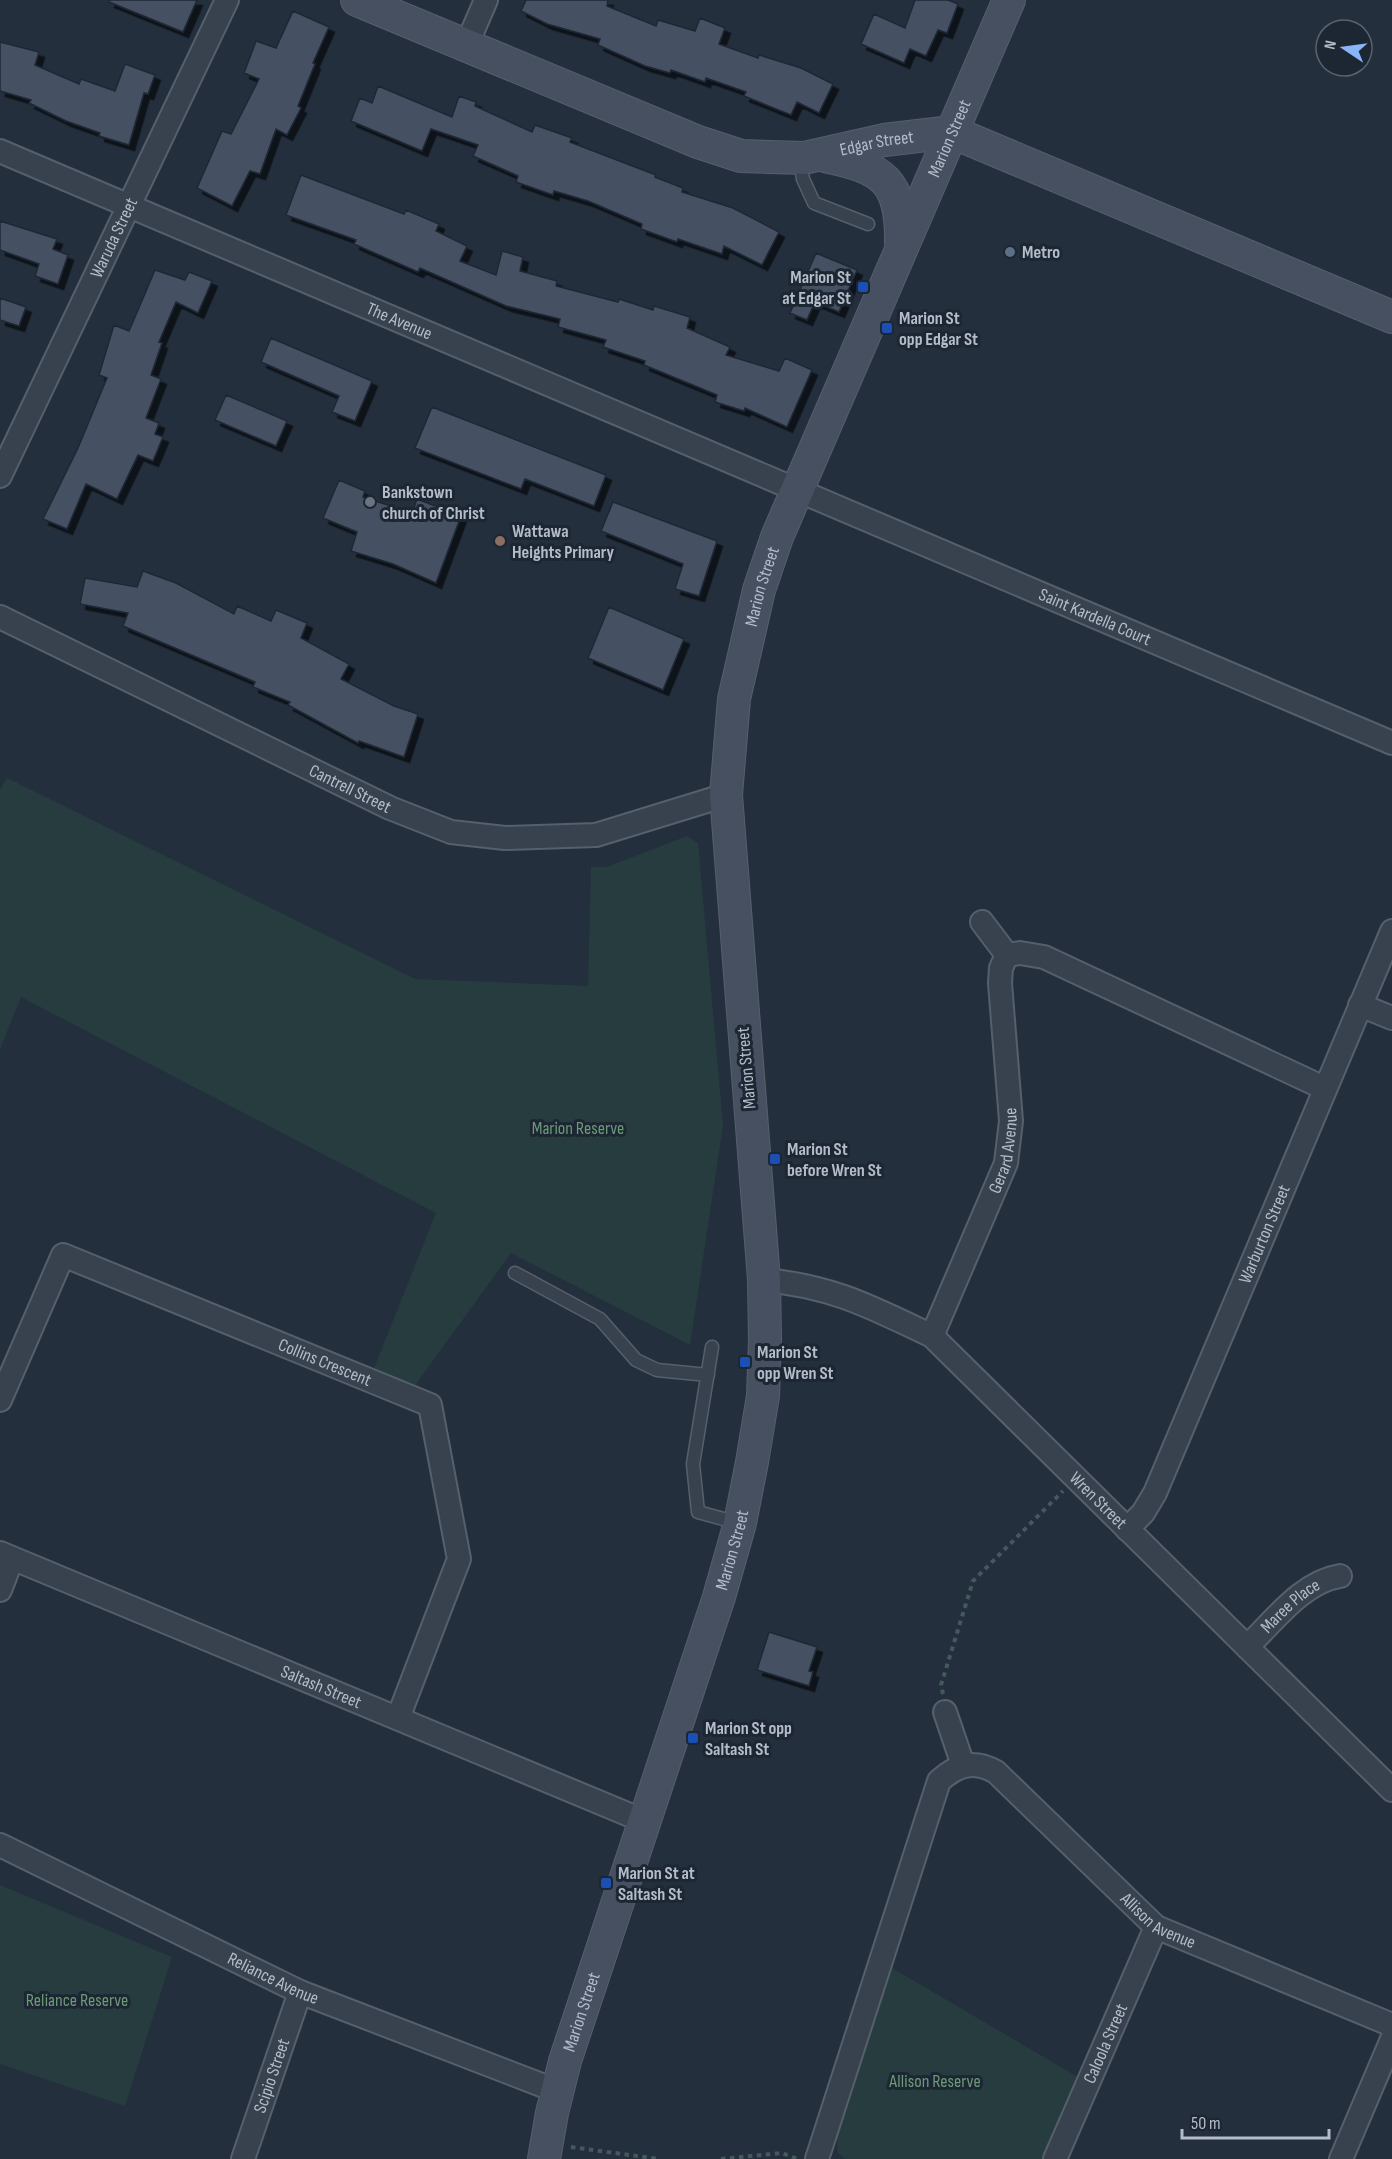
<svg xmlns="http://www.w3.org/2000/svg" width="1392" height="2159" viewBox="0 0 1392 2159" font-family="'Sofia Sans Condensed',sans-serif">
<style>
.green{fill:#263c3f}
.building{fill:#455162;stroke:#1f2835;stroke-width:1.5;filter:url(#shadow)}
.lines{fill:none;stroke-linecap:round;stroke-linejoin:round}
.service-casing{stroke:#565f6c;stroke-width:15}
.minor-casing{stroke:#565f6c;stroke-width:26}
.secondary-casing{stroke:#565f6c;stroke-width:34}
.path{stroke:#44595c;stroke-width:4;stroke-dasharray:4.5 4.5;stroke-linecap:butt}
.service{stroke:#38414e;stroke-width:12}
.minor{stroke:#38414e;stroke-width:22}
.secondary{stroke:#465061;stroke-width:32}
.service-dot{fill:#5c6f8a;stroke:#1d2633;stroke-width:2}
.transit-dot{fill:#1a4fb4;stroke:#1d2633;stroke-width:2}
.worship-dot{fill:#6b7280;stroke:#1d2633;stroke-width:2}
.education-dot{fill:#8d6e63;stroke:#1d2633;stroke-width:2}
.labels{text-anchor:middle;stroke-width:6;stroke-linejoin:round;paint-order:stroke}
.street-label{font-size:18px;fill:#b4bcc9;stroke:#1d2633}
.poi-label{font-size:18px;font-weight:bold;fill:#b4bcc9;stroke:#1d2633;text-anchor:start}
.park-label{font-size:18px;fill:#6b9a76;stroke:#1d2633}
</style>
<defs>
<filter id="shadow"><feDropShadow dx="5.5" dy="5.5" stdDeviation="0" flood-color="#0009"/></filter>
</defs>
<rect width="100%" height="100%" fill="#242f3e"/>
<!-- green -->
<path class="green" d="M7,778L415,979L588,986L591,867H607L687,836L698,843L723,1125L690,1345L511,1253L411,1391L371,1376L436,1213L21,997L0,1049V790Z
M0,1885L172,1957L125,2106L0,2064Z
M892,1968L1078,2077L1044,2159H845L838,2153L836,2133Z"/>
<!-- building -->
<path class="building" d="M110,0H197L183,32L109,2Z
M526,0H608L607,6L656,26L658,20L695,31L700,18L725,28L719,44L758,58L759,55L801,68L833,84L819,113L797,102L791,115L744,96L746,92L706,78L705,82L671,70L670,73L645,66L598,45L600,39L547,24L521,11Z
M915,0H948L958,4L947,33L938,30L926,56L910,49L904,63L861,44L874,14L905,28Z
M293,11L329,27L313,63L315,64L298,106L301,108L287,135L276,129L260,174L250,171L232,206L197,188L222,131L231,134L259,79L244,73L256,41L276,48Z
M0,42L39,52L35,65L79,84L81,79L115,91L125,64L155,75L148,94L144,93L129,145L99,136L100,133L66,121L29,103L31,100L0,91Z
M378,86L452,117L459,96L476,102L475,106L532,132L535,125L572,138L570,142L656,175L655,177L683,188L682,192L733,208L779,232L762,265L724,246L722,254L678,239L677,242L641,229L642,224L588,201L554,191L553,195L516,182L518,176L473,156L478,145L431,129L422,151L351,121L360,98L372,103Z
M301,175L404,214L406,210L439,224L436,231L467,246L460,261L496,275L502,251L523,257L520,271L557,281L556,286L618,302L619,299L653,310L654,306L690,317L687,328L730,347L726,355L779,371L785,358L812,370L787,427L745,408L744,411L715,402L717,395L644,365L645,361L603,347L606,340L558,327L560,319L506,306L420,268L418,272L354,244L356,240L286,215Z
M0,221L57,239L53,249L68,255L58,284L35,276L39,264L0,250Z
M816,253L857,270L839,312L815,302L807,320L790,313Z
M155,270L185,280L189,272L212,281L198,313L176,302L159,342L162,343L151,375L161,379L146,418L159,423L155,434L163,437L153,461L138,455L117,499L86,484L67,529L43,519L78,448L107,378L99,375L114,325L129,331Z
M0,298L26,307L19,326L0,320Z
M271,338L372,381L355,421L332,412L339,396L261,362Z
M226,395L287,421L276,446L215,420Z
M432,407L606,475L594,506L525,479L521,489L415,448Z
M339,480L365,491L363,497L412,513L417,499L461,516L436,583L393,564L351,551L357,532L323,518Z
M613,502L717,541L699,596L675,589L683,564L601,531Z
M143,571L176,583L234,614L237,606L271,621L276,610L307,623L301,638L349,664L341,679L394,706L418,714L404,757L359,741L358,743L288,705L290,702L253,687L255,682L123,626L128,613L80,604L85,578L137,587Z
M609,607L684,639L663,690L588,658Z
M769,1632L817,1647L809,1671L813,1672L809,1686L757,1670Z"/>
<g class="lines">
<!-- service casing -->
<g class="service-casing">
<path id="service" d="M800,160L803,179L814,203L868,224
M515,1273L600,1319L636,1360L657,1370L708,1375
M712,1347L693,1464L698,1512L738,1523"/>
</g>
<!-- minor casing -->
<g class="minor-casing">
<g id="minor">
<path d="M467,44L486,0"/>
<path id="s1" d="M0,151L1392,743"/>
<path id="s2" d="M0,476L227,0"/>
<path id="s3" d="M0,617L390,808L451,832L505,838L596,835L726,795"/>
<path d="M982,922L1007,955"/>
<path d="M1360,1005L1392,1018"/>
<path id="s4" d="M764,1280C832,1286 871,1307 932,1336L1392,1790"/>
<path id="s5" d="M932,1336L1006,1163L1011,1121L1000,983L1001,968L1007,955L1020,953L1044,957L1324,1088"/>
<path id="s6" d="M0,1400L63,1255L430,1405L459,1559L398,1718"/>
<path id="s7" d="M1127,1529L1143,1513L1155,1493L1392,931"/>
<path id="s8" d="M0,1553L644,1821"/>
<path d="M0,1590L12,1559"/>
<path id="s9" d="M1247,1647C1274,1621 1302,1582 1340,1576"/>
<path d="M945,1712L963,1765"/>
<path id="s10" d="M0,1845L300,1992L557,2091"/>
<path id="s11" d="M243,2159L300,1992"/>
<path id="s12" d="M817,2159L939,1781C958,1764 974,1760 996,1772L1156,1927L1392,2025"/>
<path id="s13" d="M1055,2159L1156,1927"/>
<path d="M1341,2159L1392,2039"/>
</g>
</g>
<!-- secondary casing -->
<g class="secondary-casing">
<g id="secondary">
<path id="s14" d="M357,0L698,142L741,156L804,158L884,140L952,132L1392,317"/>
<path d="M825,156C883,168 902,180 901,243"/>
<path id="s15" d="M544,2159L552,2113L565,2061L719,1597L740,1523L752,1462L763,1396L765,1339L764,1280L726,795L734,699L759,590L777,537L1009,0"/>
</g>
</g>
<!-- path -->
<path class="path" d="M943,1694L941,1685L973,1581L1063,1491
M571,2147L659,2159
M721,2159L782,2153L797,2159"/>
<!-- service -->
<use href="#service" class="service"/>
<!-- minor -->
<use href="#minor" class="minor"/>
<!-- secondary -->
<use href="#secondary" class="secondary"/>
</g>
<!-- markers -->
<circle class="service-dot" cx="1010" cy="252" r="6"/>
<g class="transit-dot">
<rect x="857" y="281" width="12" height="12" rx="3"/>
<rect x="881" y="322" width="12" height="12" rx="3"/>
<rect x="769" y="1153" width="12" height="12" rx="3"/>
<rect x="739" y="1356" width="12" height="12" rx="3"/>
<rect x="687" y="1732" width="12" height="12" rx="3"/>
<rect x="600" y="1877" width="12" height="12" rx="3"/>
</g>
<circle class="worship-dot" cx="370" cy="502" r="6"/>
<circle class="education-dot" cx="500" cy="541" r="6"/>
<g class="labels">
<!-- street labels -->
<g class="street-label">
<text dy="6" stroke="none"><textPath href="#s15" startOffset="2096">Marion Street</textPath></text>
<text dy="6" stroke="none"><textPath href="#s14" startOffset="552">Edgar Street</textPath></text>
<text dy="6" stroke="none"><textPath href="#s2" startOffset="264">Waruda Street</textPath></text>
<text dy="6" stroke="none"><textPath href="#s1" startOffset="434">The Avenue</textPath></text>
<text dy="6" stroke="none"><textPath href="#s15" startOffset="1610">Marion Street</textPath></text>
<text dy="6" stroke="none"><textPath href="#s1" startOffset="1190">Saint Kardella Court</textPath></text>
<text dy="6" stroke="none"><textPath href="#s3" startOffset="390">Cantrell Street</textPath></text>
<text transform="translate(746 1068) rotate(-95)" y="6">Marion Street</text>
<text dy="6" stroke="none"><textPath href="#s5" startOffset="200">Gerard Avenue</textPath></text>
<text dy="6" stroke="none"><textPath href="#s7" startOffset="327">Warburton Street</textPath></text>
<text dy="6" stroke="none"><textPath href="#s6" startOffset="441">Collins Crescent</textPath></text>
<text dy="6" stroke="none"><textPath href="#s4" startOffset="412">Wren Street</textPath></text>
<text dy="6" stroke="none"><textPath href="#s15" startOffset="638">Marion Street</textPath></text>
<text dy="6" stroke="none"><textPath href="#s9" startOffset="60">Maree Place</textPath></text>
<text dy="6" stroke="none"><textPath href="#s8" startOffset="348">Saltash Street</textPath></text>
<text dy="6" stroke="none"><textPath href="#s12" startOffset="681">Allison Avenue</textPath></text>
<text dy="6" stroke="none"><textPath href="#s10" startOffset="304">Reliance Avenue</textPath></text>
<text dy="6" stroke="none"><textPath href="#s15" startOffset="152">Marion Street</textPath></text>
<text dy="6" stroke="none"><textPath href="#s13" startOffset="126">Caloola Street</textPath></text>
<text dy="6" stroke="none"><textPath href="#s11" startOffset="88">Scipio Street</textPath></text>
</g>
<!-- poi labels -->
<g class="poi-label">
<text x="1022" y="258">Metro</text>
<text x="851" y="283" text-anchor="end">Marion St<tspan x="851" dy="21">at Edgar St</tspan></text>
<text x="899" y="324">Marion St<tspan x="899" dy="21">opp Edgar St</tspan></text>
<text x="382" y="498">Bankstown<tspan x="382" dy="21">church of Christ</tspan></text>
<text x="512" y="537">Wattawa<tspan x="512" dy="21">Heights Primary</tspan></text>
<text x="787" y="1155">Marion St<tspan x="787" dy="21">before Wren St</tspan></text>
<text x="757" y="1358">Marion St<tspan x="757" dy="21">opp Wren St</tspan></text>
<text x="705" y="1734">Marion St opp<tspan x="705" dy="21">Saltash St</tspan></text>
<text x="618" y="1879">Marion St at<tspan x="618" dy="21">Saltash St</tspan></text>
</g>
<!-- park labels -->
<g class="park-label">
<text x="578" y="1134">Marion Reserve</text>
<text x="77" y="2006">Reliance Reserve</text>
<text x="935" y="2087">Allison Reserve</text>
</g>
</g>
<!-- north arrow -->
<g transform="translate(1344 48) rotate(283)"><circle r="28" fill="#1d2633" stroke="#59626f" stroke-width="1.5"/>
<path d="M0-4.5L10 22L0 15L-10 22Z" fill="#8ab4f8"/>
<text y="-9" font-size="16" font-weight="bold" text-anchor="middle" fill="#b4bcc9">N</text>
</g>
<!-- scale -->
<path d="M1182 2129v9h147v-9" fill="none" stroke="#b4bcc9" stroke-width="3"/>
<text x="1191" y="2129" font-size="18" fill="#b4bcc9" stroke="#1d2633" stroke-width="4.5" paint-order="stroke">50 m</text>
</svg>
